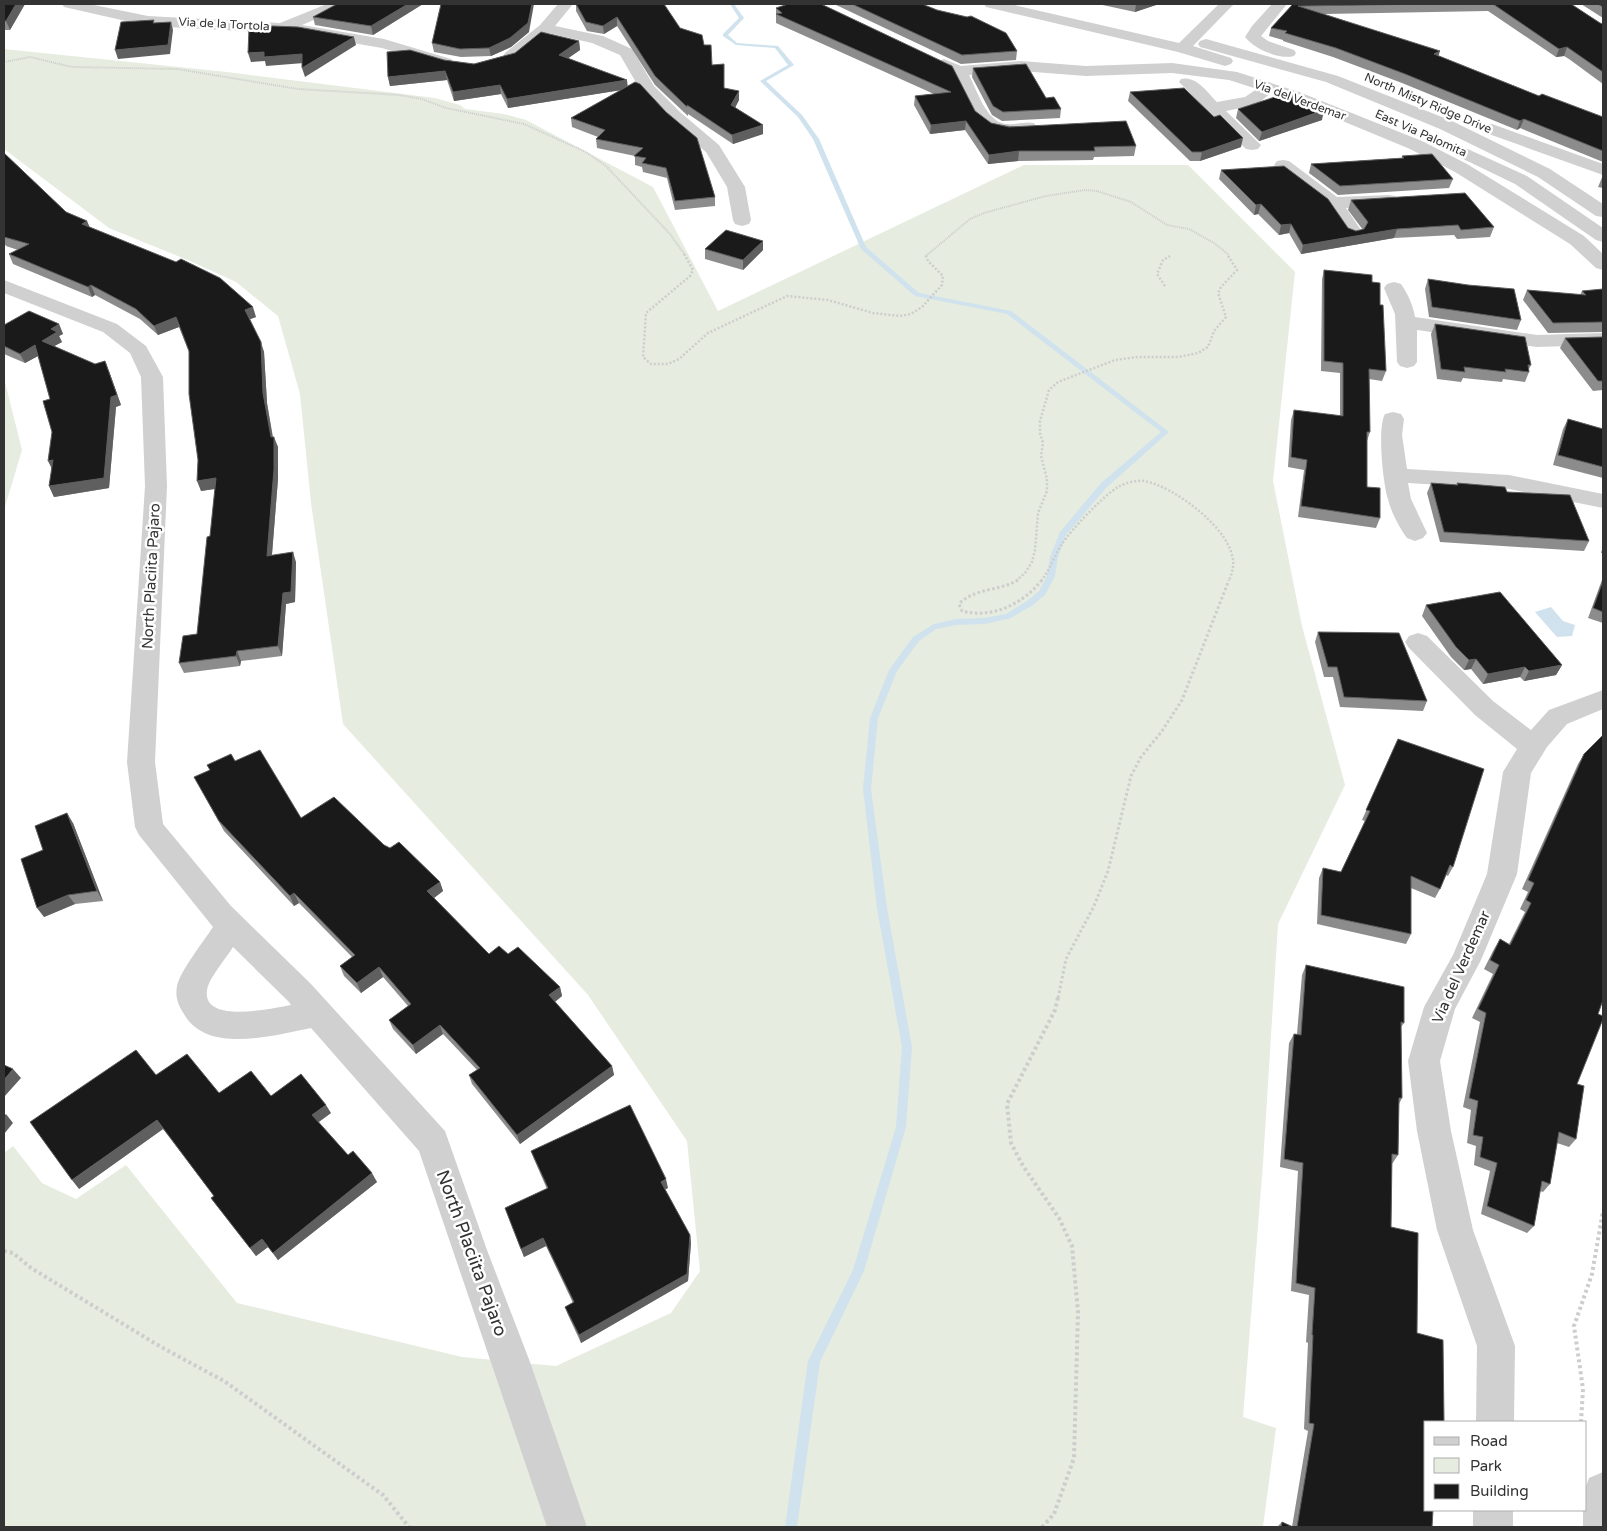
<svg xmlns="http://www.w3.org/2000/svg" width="1607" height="1531" viewBox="0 0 1607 1531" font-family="'Varela Round',sans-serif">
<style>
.green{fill:#e6ecdf}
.water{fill:#cfe2ee}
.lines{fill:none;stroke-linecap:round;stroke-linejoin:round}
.stream{fill:#cfe2ee;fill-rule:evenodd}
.path-far3{stroke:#cdcdcd;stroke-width:2;stroke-dasharray:1 1;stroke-linecap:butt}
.path-far2{stroke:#cdcdcd;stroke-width:2.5;stroke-dasharray:2 2;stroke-linecap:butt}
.path-far1{stroke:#cdcdcd;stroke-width:3;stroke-dasharray:2.5 2.5;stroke-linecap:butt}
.path{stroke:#cdcdcd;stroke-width:4;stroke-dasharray:3 3;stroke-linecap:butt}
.street{fill:#d0d0d0;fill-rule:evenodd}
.wall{fill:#8c8c8c}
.shaded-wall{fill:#5f5f5f}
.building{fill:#1a1a1a;stroke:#5f5f5f}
.labels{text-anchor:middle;stroke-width:5;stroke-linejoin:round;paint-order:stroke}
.far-street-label{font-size:12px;fill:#333;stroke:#fff}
.street-label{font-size:15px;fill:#333;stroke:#fff}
.near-street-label{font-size:18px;fill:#333;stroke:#fff}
</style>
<rect width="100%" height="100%" fill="#fff"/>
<!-- green -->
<path class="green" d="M4,49L227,72L435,98L460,105L465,109L504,114L526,120L653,187L718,311L1024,165H1188L1295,272L1273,481L1302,626L1345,785L1278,924L1263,1163L1243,1417L1276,1428L1263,1527H4V1153L13,1146L42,1183L76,1199L126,1165L237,1303L462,1357L556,1366L671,1313L700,1271L687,1141L588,995L343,724L311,503L300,394L278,316L236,282L190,261L109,228L4,149Z
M4,378L22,450L4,510Z"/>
<!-- water -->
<path class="water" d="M1551,607L1563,621L1575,625L1572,636L1557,637L1535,612Z"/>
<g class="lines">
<!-- stream -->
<path class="stream" d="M730,4H734L744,18L728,35L737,43L778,46L794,65L766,81L802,115L819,139L866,247L919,293L1011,311L1169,432L1107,487L1066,535L1058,557L1055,576L1045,595L1033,605L1011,618L984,624L956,625L936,629L919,641L897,671L878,718L871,789L887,908L912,1047L906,1127L864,1271L820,1362L797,1527H785L808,1361L853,1270L896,1127L902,1047L877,908L863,789L870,718L889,670L913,637L934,624L956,619L984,618L1006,614L1027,601L1039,591L1047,576L1050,557L1060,532L1101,483L1161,432L1007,314L915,296L861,249L813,139L798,117L760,81L788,65L775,48L736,45L723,36V34L739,18Z"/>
<!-- path-far3 -->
<path class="path-far3" d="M4,62L30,57L72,67L177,69L298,89L399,95L422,99L446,108L524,124L586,152L606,166L670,234L685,255
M927,255L970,219L984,213L1046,196L1085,190L1097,191L1131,202L1167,225L1189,229L1214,243L1229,255"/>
<!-- path-far2 -->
<path class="path-far2" d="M684,254L693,270L690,276L646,313L643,357L651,364H668L679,359L708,333L787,296L828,300L873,313L900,316L911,314L922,307L942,285L943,276L928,261L926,256L928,254
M1165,286L1157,274L1163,260L1170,256
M1016,581L1025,573L1032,562L1035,550L1038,513L1047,491V479L1041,456L1043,443L1040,433V421L1049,390L1058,382L1115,360L1138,357H1178L1198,353L1208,347L1214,331L1226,317L1218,293L1221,287L1237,270L1227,254
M1041,581C1050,570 1054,556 1062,544C1070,531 1105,494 1118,487C1125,483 1136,480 1144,481C1173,486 1225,525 1232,555C1235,565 1232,572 1229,581"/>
<!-- path-far1 -->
<path class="path-far1" d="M1018,580C1000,591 974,588 959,604L962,611C992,619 1023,604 1042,580
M1058,998L1066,959L1094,906L1108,871L1131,776L1141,757L1162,731L1182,700L1229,580"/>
<!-- path -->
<path class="path" d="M4,1251L13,1253L31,1268L161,1347L224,1381L383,1495L409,1527
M1581,1422L1583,1389L1574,1326L1592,1274L1603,1211
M1042,1527L1054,1514L1074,1458L1078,1312L1072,1246L1059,1218L1023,1166L1011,1143L1007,1104L1055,1010L1058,997"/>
<!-- street -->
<path class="street" d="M62,4H89L148,16L280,23L327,4H346L344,7L302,25L384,39L451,59L453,62L451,65L445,67L382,48L300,34L148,26L64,7Z
M558,4H573L555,26L603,36L632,49L654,86L680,112L719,145L745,187L751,220L749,224L742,226L735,224L733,220L727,187L706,152L668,120L641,91L620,55L592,43L548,33L517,59H505L503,56L505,53L540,25Z
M984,4H1010L1179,43L1219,4H1234L1193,46L1231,58L1233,61L1231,64L1225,66L1178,52L986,7Z
M1272,4H1287L1261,36L1268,41L1294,50L1296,53L1294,56C1280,60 1254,49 1245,37L1252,26Z
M1206,39L1338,76L1452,121L1550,169L1603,204V217L1596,216L1538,177L1440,129L1326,82L1200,47L1198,44L1200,41Z
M944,59L961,66L1021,61L1086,66L1172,63L1237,72L1299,92L1422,141L1467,164L1584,236L1603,254V270L1596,268L1570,244L1455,172L1410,149L1287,98L1271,93L1256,105L1226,111L1261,145L1258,149L1252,150L1246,149L1179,82L1181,79C1196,75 1208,93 1217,102L1245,97L1257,89L1229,80L1172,73L1086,76L1021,71L969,75C977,90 986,122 1006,124C1016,125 1025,121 1034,123L1037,127L1034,131L1008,134L991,131L978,123L953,74L938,67L936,64L938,61Z
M1492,124L1603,164V175L1486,133L1483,129L1486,125Z
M1461,146L1527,176L1603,228V242L1596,240L1515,184L1455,155L1452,151L1455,147Z
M1283,160L1289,161L1337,197L1389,195L1395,196L1398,200L1395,204L1389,205L1346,208L1363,233L1361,237L1354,239L1347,237L1327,207L1277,169L1274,165L1277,161Z
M4,280L117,324L146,346L163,377L167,486L155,762L163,824L231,906L311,984L445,1131L487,1250L530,1362L587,1527H547L419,1151L311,1028C275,1035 207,1055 184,1014C178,1005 175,997 177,986C180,971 204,941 213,927L139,835L135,827L127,762L145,486L141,377L130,353L103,332L4,293ZM233,947L289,1002L291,1005C274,1008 196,1026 208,986C212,975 226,958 233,947Z
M1394,282L1401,284C1408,294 1413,305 1415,317L1537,335L1603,333V345L1537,347L1417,330V362L1414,366L1407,368L1400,366L1397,362L1395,314L1384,288L1387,284Z
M1393,412L1401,414L1404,419L1402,435L1407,469L1509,475L1603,494V508L1509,489L1408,483L1411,499L1427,533L1423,538L1415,541L1407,538C1399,527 1391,512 1388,499C1383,484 1377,427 1385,414Z
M1418,633L1427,636L1493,701L1531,730L1549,710L1603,690V709L1567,724L1547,747L1531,773L1517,874L1481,960L1455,1009L1440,1061L1451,1131L1473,1230L1515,1346L1514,1422H1476L1477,1346L1437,1230L1417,1131L1408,1061L1424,1007L1453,955L1487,874L1503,772L1517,749L1475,715L1409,648L1405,642L1409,636Z
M1603,1472V1527H1583V1510H1586V1486L1589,1478Z
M1473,1510H1513V1527H1473Z"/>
</g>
<!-- wall -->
<path class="wall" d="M4,4H25L10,30H4Z
M423,4L373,35L315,25L313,17Z
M576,4L680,28L704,45L712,65L724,88L739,100L735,107L763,134L733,144L688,114V116L655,85L617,26L604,34L587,31L576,11Z
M834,4H922L1017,51L1016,60L961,64Z
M1098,4H1159L1135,12Z
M1296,4H1571L1600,23L1603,24V84L1569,59L1564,56L1556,57L1488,11L1324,14L1438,56L1539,96L1603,117V162L1520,128L1517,130L1402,83L1333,57L1283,41V40L1269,36L1271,28Z
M1581,4H1603V18Z
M776,8L952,66L975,111L991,123L1136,146L1134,156L1094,157L1093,160L1018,161L988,164L965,130L930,134L914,105L915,96L934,94L776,23Z
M529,32L511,47L491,56L461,57L434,52L432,43Z
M579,41L580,50L568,58L628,86L715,197V206L675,210L667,178L643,172L642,167L635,165V156L597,148L596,139L598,137L572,127L571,118L621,90L508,108L501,94L454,101L447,80L390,86L388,77L474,64Z
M973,68L1046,98L1061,109L1060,118L1002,121L992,115L972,77Z
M1130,92L1241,147L1200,161H1190L1128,101Z
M1238,109L1322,120L1259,141L1236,118Z
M4,153L66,212L87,221L89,227L256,317L250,319L264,352L267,403L273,437L278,447V479L272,555L296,562L295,602L286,604L282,656L241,661L240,666L184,673L179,663L197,634L210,536L215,489L201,491L189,352L179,327L158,335L140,319L95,295L92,297L13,264L9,254L18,250L6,246L4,243Z
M1402,156L1453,179L1449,188L1338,195L1309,173L1311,164L1402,158Z
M1221,170L1348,228L1356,231L1363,230L1348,210L1351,200L1494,227L1490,237L1457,239L1454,235L1394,238L1301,254L1289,233L1279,235L1258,214L1254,215L1219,179Z
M1603,175V188L1598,187Z
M705,249L763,250L743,270L705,259Z
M1324,270L1372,282L1380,305L1386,371L1382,381L1369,379L1370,432L1367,441V487L1380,518L1376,528L1298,517L1304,470L1288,467L1291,420L1294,410L1340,416V373L1321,371L1322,279Z
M1428,279L1521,320L1517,330L1429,317L1425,289Z
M1603,289V332L1548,333L1523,300L1527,290L1580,295L1582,291Z
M59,324L63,334L59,336L62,342L54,346L109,371L121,405L116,407L109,488L54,497L49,486L52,469V432L50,399L38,356L25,363L4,354V325Z
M1435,324L1531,365L1529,369V372L1525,382L1503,379L1502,382L1463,378L1461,382L1437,379L1431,334Z
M1603,337V390L1593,391L1560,348L1565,338Z
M1568,419L1603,429V478L1553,465L1563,429Z
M1431,483L1457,485V483L1507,492L1589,541L1584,551L1440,542L1427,493Z
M1603,546V553H1601Z
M1603,577V623L1588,618Z
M1426,605L1562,665L1556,675L1524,681L1520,677L1483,684L1471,669L1464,670L1451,657L1422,616Z
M1318,632L1427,701L1423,711L1340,707L1333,677H1324L1315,642Z
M1398,739L1453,867L1448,876L1446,875L1440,889L1435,898L1411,888V934L1406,944L1317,924L1319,878L1323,868L1341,872L1365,821L1362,820Z
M1584,754L1598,1014L1577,1084L1576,1139L1569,1147L1557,1143L1550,1184L1543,1192L1540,1191L1534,1226L1527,1233L1481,1214L1490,1171L1474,1165L1476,1146L1467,1143L1471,1110L1463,1107L1480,1022L1472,1018L1493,974L1484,969L1494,949L1500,939L1509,944L1525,912L1520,909L1528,892L1522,889L1578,764Z
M235,761L301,818L384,845L440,882L443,891L434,898L489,954H508L560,987L562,996L555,1002L612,1066L614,1075L520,1144L472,1084L469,1075L477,1070L443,1034L416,1054L393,1029L389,1020L408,1006L383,977L361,993L344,976L340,966L352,957L299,903L294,906L224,831L194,777Z
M73,823L103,901L75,904L44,917L43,850Z
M1306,965L1404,1023L1401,1027L1402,1098L1399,1104L1398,1155L1392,1164L1391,1227L1417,1333L1426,1422L1432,1527H1277L1282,1522L1292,1527L1308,1431L1304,1429L1308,1343L1306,1342L1309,1295L1291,1291L1298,1171L1280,1167L1289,1043L1294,1034H1297L1302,975Z
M156,1075L219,1093L331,1113L319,1122L348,1155L377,1182L278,1260L268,1247L256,1256L217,1206L211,1198L214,1196L163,1129L79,1189Z
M531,1151L668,1188L665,1189L690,1235L691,1243L688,1281L581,1343L568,1315L565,1307L573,1303L546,1246L524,1257L508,1216L547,1189L534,1159Z"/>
<!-- shaded-wall -->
<path class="shaded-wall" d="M16,4H25L10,30L6,21Z
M408,4H423L373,35L371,26Z
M532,4H534L529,32L511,47L491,56L489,48Z
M1136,4H1159L1135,12Z
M617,17V26L604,34L603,26Z
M171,22L173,30L170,54L118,59L115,50Z
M354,37L356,45L305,77L302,68Z
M579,41L580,50L560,64L559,55Z
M1567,47L1564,56L1556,57L1559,49Z
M1440,51L1437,60L1434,54Z
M264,52L302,54L304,63L266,66L265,61L251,62L248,53Z
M445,71L447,80L390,86L388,77Z
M627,80L628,89L508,108L507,99Z
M500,85L501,94L454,101L453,92Z
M739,91V100L732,114L731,105Z
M1324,110L1322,120L1259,141L1262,132Z
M1524,119L1520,128L1517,130L1520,121Z
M966,121L965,130L930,134L931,125Z
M763,125V134L733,144L732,135Z
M1243,138L1241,147L1200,161L1202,152Z
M1019,151L1018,161L988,164L989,155Z
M1261,204L1258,214L1254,215L1256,205Z
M87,221L91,230L82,224Z
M1291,224L1289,233L1279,235L1281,225Z
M1397,229L1394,238L1301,254L1303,245Z
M763,241V250L743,270V260Z
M91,285L95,295L92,297L88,287Z
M253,307L256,317L248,320L245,310Z
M176,317L179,327L158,335L154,326Z
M59,324L63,334L59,336L62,342L47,350L42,341L51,329Z
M261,342L264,352L267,403L274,446V437L278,447V479L271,566L267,556L271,437L263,393Z
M35,345L40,355L25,363L20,354Z
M105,361L121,405L116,407L109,488L54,497L49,486Z
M53,460V471L48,461Z
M216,478L220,488L201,491L197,481Z
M293,552L296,562L295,602L286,604L282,656L278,646L283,593Z
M237,651L241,661L240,666L236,656Z
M1476,659L1471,669L1464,670L1469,660Z
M1562,665L1556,675L1524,681L1529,671Z
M1525,667L1520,677L1483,684L1488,674Z
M67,813L73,823L103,901L97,891Z
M440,882L443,891L430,901L427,891Z
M294,893L299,903L294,906L290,896Z
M68,895L75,904L44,917L37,908Z
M379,967L383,977L361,993L357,983Z
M560,987L562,996L552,1004L549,995Z
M440,1025L443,1034L416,1054L413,1045Z
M612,1066L614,1075L520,1144L517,1135Z
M13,1069L21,1078L4,1097V1080Z
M326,1105L331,1113L317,1123L312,1115Z
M6,1114L13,1123L4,1134V1116Z
M157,1120L163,1129L79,1189L72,1180Z
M372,1173L377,1182L278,1260L273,1253Z
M666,1179L668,1188L662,1191L661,1182Z
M690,1235L691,1243L688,1281L581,1343L579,1335Z
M543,1238L546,1246L524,1257L521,1249Z
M262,1239L268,1247L256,1256L250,1248Z"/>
<!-- building -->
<path class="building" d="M4,4H16L6,21H4Z
M337,4H408L371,26L313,17Z
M441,4H532L528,23L510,38L489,48L460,49L432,43Z
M576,4H664L680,28L702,35L704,45H711L712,65L724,64V88L739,91L731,105L763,125L732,135L687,105V107L655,76L617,17L603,26L586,22Z
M788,4H821L952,66L975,111L991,123L1009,127L1126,121L1136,146L1094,147L1095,151H1019L989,155L966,121L931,125L915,96L951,92L776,14L782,13L776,8Z
M852,4H922L937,10L967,17L971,16L1006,33L1017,51L962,55Z
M1293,4L1295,5L1296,4H1427L1298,6L1440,51L1434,54L1539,96L1542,94L1603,117V151L1524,119L1520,121L1405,74L1336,48L1285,33L1287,31L1271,28Z
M1493,4H1571L1600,23L1603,24V72L1567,47L1559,49Z
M1598,4H1603V7Z
M154,20L153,23L171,22L168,45L115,50L121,22Z
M273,26L298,27L354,37L302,68V54L264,57V52L248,53L249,28Z
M541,32L579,41L559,55L627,80L507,99L500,85L453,92L445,71L388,77L387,52L410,50L444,60L474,64L515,53Z
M1026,64L1046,98L1054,97L1061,109L1003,112L993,106L973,68Z
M635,82L640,84L666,112L697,138L715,197L675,201L666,168L642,163L646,158L634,156L643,148L596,139L605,130L571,118Z
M1184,88L1214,117L1220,115L1243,138L1202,152H1192L1130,92Z
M1284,94L1287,95L1292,94L1324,110L1262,132L1238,109Z
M4,153L66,212L87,221L82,224L176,262L181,259L220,278L253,307L245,310L261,342L263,393L271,437H274V469L267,556L293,552L291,592L283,593L278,646L237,651L236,656L179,663L183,636L197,634L207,537L210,536L216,478L197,481L198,460L189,394V351L176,317L154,326L136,309L91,285L88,287L9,254L29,244L4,237Z
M1432,154L1453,179L1340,186L1311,164L1404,158L1402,156Z
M1284,166L1328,199L1348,228L1356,231L1364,229L1368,222L1351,200L1465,193L1494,227L1461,230L1458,225L1397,229L1303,245L1291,224L1281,225L1261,204L1256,205L1221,170Z
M726,230L763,241L743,260L705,249Z
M1324,270L1372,275V282L1380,283V305H1383L1386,371L1369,369L1370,432H1367V487L1380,488V518L1301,506L1307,460L1291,457L1294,410L1343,416V363L1324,361Z
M1428,279L1468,285L1514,289L1521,320L1432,307Z
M1603,289V322L1553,323L1527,290L1586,295L1582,291Z
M29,311L59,324L51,329L57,332L42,341L95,364L105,361L117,395L111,397L104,478L49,486L53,460L48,461L52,432L43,401L50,399L35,345L20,354L4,346V325Z
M1435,324L1525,337L1531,365H1528L1529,372L1505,369L1506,372L1464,367L1465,372L1441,369Z
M1603,337V381H1598L1565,338Z
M1568,419L1603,429V467L1558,455Z
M1431,483L1458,485L1457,483L1505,487L1507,492L1570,495L1589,541L1444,532Z
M1603,581V612L1593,608Z
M1500,592L1562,665L1529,671L1525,667L1488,674L1476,659L1469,660L1456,647L1426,605Z
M1318,632L1399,633L1427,701L1344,697L1337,667H1328Z
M1603,735V1000L1598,1014L1603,1016V1019L1577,1084L1584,1086L1576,1139L1559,1132L1550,1184L1542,1181L1534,1226L1487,1206L1497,1163L1480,1157L1483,1137L1473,1135L1478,1101L1469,1098L1486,1013L1478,1009L1499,965L1490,960L1500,939L1510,945L1531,903L1526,900L1534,883L1528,880L1584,754Z
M1398,739L1484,769L1453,867L1450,865L1440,889L1411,876V934L1321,915L1323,868L1341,872L1370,811L1366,810Z
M260,750L301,818L334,797L384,845L390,848L399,842L440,882L427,891L489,954L499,946L508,954L518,947L560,987L549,995L612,1066L517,1135L469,1075L480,1068L440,1025L413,1045L389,1020L411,1004L379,967L357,983L340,966L355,955L294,893L290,896L219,821L194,777L210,770L207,765L231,754L235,761Z
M67,813L97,891L68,895L37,908L21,859L43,850L35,826Z
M1306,965L1404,987V1023L1401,1022L1402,1098H1399L1398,1155L1392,1154L1391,1227L1418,1233L1417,1333L1443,1340L1444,1422H1426V1510H1433L1432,1527H1297L1314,1424L1309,1423L1313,1335H1312L1315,1288L1296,1283L1303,1163L1284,1159L1294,1034L1301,1035Z
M136,1050L156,1075L187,1054L219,1093L251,1071L271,1096L301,1074L326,1105L312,1115L348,1155L353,1151L372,1173L273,1253L262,1239L250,1248L211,1198L214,1196L157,1120L72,1180L30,1122Z
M4,1065L13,1069L4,1080Z
M630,1105L666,1179L661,1182L690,1235L687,1274L579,1335L565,1307L574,1302L543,1238L521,1249L505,1208L548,1188L531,1151Z
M1282,1522L1293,1527H1281Z"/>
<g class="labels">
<!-- far-street labels -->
<g class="far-street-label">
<text transform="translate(224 24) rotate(3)" y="4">Via de la Tortola</text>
<text transform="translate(1300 100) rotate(20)" y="4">Via del Verdemar</text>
<text transform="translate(1428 103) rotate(23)" y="4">North Misty Ridge Drive</text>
<text transform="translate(1421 133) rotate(24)" y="4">East Via Palomita</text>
</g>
<!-- street labels -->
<g class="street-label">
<text transform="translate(151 576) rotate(-87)" y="5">North Placiita Pajaro</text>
<text transform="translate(1461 967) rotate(-66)" y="5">Via del Verdemar</text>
</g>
<!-- near-street labels -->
<g class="near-street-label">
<text transform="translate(472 1253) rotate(70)" y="6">North Placiita Pajaro</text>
</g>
</g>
<!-- border -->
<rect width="1607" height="1531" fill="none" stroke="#333333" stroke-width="10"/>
<!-- legend -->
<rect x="1424" y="1421" width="162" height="90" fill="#ffffff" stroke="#adadad"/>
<rect x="1434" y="1437" width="25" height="8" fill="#d0d0d0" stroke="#adadad"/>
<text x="1470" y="1446" font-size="15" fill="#333333">Road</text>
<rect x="1434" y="1458" width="25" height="15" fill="#e6ecdf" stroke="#adadad"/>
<text x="1470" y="1471" font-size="15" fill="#333333">Park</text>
<rect x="1434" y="1484" width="25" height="15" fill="#1a1a1a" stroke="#adadad"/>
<text x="1470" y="1496" font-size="15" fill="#333333">Building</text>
</svg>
